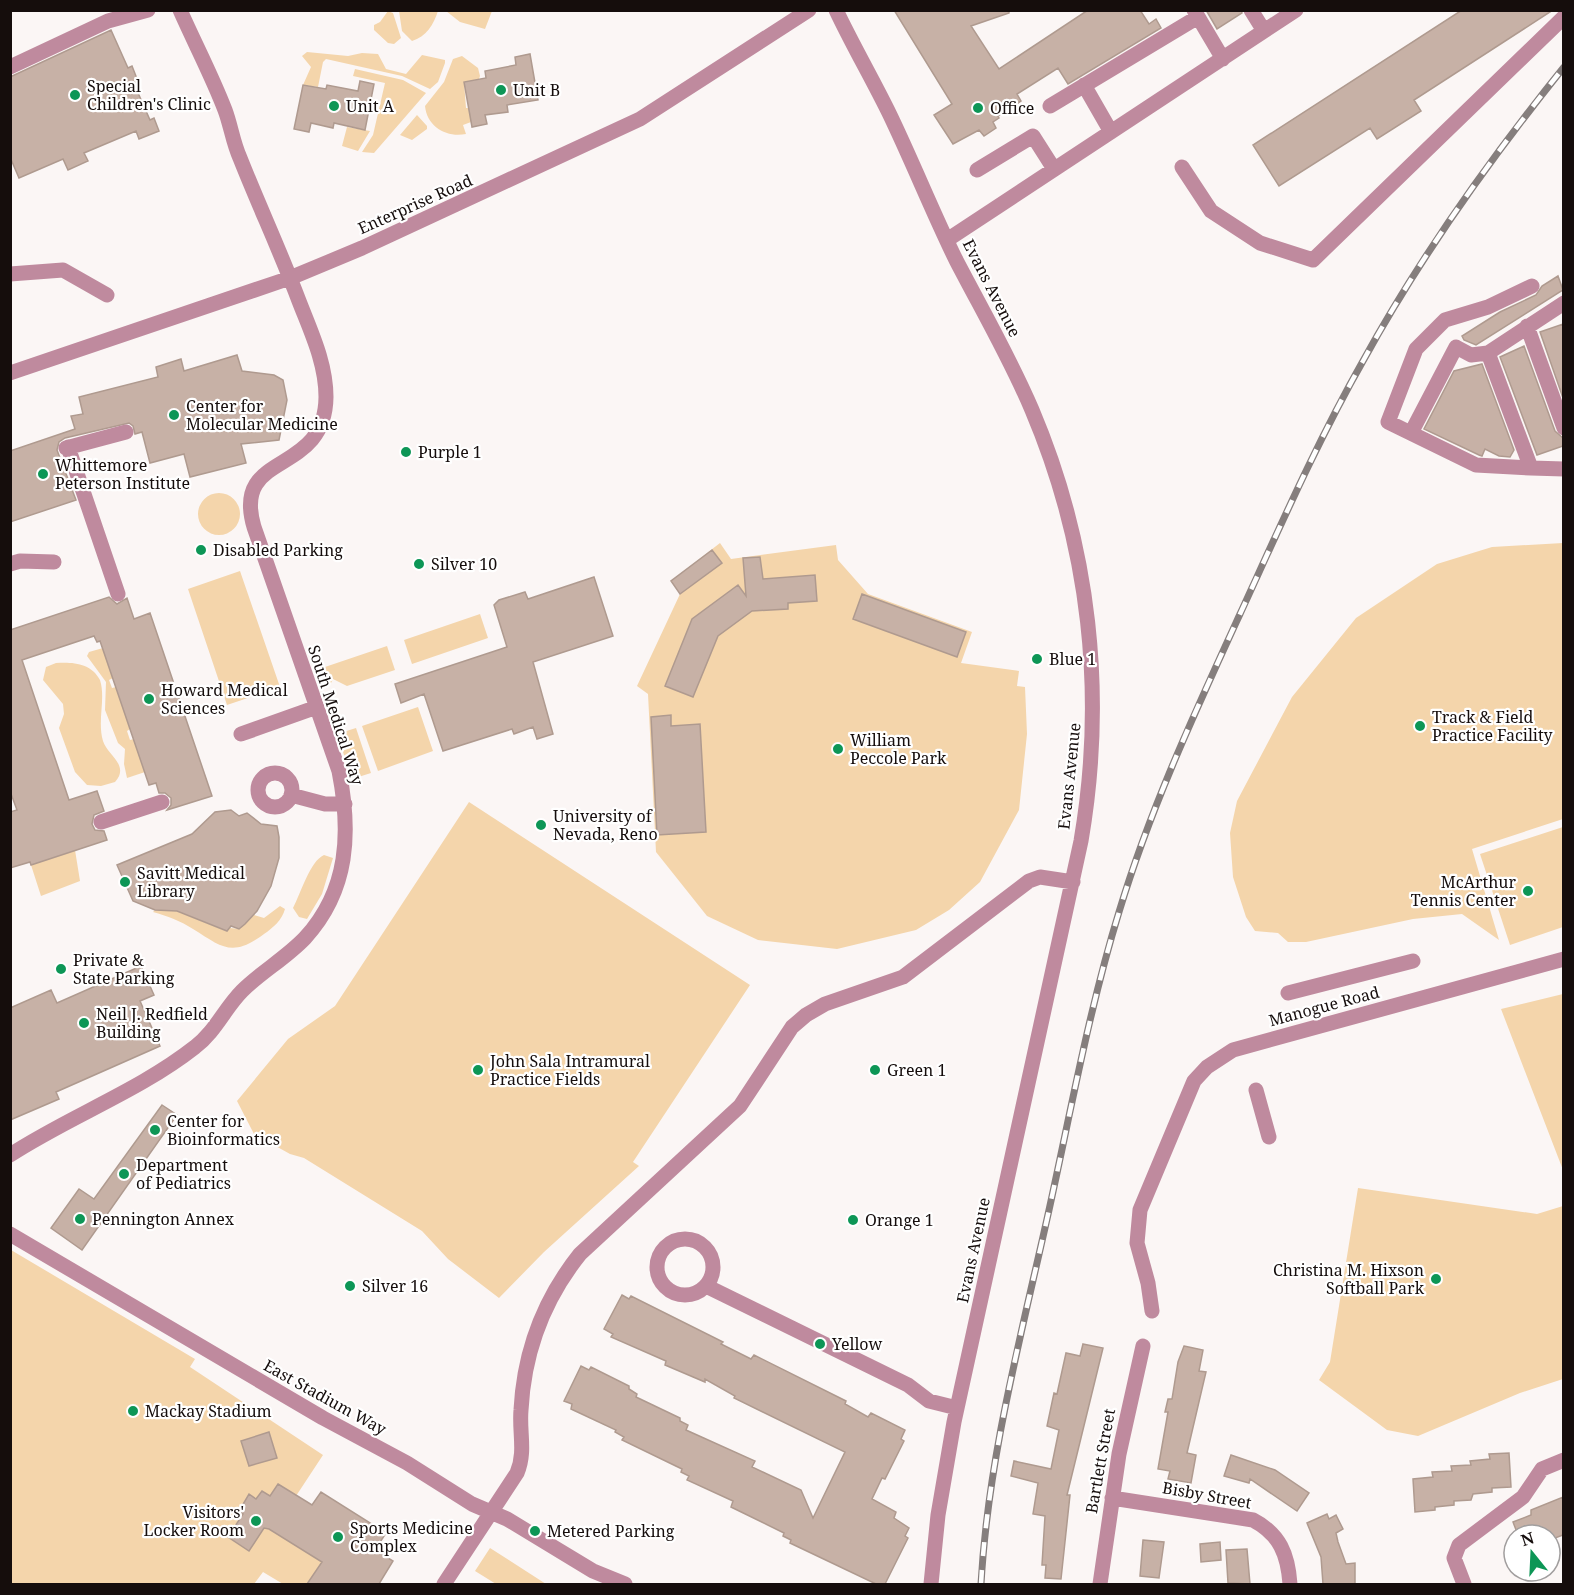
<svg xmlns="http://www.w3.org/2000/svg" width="1574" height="1595" viewBox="0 0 1574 1595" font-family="'Noto Serif',serif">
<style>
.green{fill:#f4d5ab}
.building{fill:#c7b1a6;stroke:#af9a8f;stroke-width:1.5}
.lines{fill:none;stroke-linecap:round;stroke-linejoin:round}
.minor{stroke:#bf8a9e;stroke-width:15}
.rail-casing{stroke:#857e7d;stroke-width:7}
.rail{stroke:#fff;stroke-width:4.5;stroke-dasharray:14;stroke-linecap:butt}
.poi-dot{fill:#0d9656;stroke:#fff;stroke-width:2}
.labels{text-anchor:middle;stroke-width:4.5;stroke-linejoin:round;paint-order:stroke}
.poi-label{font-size:16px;fill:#150d0c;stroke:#fff;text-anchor:start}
.street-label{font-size:16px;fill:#150d0c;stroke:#fff}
</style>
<rect width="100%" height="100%" fill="#fbf6f5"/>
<!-- green -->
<path class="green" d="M388,11L393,13L401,38L394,44L388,43L374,30V25L380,22Z
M399,11V10L438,11C434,24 426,37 412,41L402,31Z
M446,11H492L485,29L460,22Z
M307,52L348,56L362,53L378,54L386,69L406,74L422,55L445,60V63L438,82L430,89L402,76L326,59L323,62L318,87L303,85L311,67L302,56Z
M462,56L478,68L480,76L479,79L464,82L466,108H469L471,122L463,125L466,134C447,138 427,127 425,106L444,82L453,59Z
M355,69L403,80L426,93L374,153L362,152L373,135L385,83L353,76Z
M417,115L427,126V129L412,140L400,135Z
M347,127L370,131L358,151L342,146Z
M198 514a21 21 0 1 1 42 0a21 21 0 1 1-42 0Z
M720,543L731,559L836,545L838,560L868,594L972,632L961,663L1019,671L1017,686L1025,687L1027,734L1019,810L980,882L949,910L916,930L837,949L758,940L707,916L656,852L648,694L637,686L680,594L671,581Z
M1563,543V819L1472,849L1499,940L1462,914L1413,919L1306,942H1288L1278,933L1255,931L1246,917L1233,877L1230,833L1237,801L1292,697L1356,618L1437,564L1492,547Z
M240,571L280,687L227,705L188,589Z
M480,614L488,638L412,664L404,640Z
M387,646L395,670L347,686L333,679L331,683L327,680L322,668Z
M103,648L113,678L109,680L112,688L116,687L130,729L127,731L130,740L134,739L145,772L127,778L124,764L125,749L118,743L105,710L106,682L87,656L89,652Z
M56,663C73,662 91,663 100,680C106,699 97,720 103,741C108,756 130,765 115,782L101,786L87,785L75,772L59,728L64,714L63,704L43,680L46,667Z
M418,707L433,751L378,771L362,726Z
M356,728L371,773L352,779L337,734Z
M469,802L750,985L633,1162L639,1166L544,1252L499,1298L448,1259L422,1231L304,1158L290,1154L254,1134L237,1101L288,1039L335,1006Z
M1563,827V927L1510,945L1480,854Z
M75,850L80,881L41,896L31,865Z
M324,855L333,858L322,894L307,919L299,917L293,908C301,893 310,861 324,855Z
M280,906L285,909C282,920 273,928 264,934C232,958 222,947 193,929C181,921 167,916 153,912L155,910L177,911L226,931L230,928L239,929L254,915L264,918Z
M1563,994H1564L1563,1170L1501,1009Z
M1358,1188L1537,1214L1563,1206V1379L1520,1393L1418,1436L1387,1430L1319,1380L1330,1362Z
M11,1250L195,1359L190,1367L323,1455L273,1531L322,1562L307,1584H283L263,1572L254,1584H11Z
M490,1548L546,1584H496L475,1571Z"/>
<!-- building -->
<path class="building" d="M894,10H1009V13L971,26L999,69L1088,10H1140L1149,24L1156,19L1161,28L1068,84L1058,68L1017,94L1021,101L998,116L999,118L993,122L996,128L984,136L979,130L953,144L934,115L952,104Z
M1206,10H1241L1242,13L1217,29Z
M1462,10H1553L1414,100L1421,111L1377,139L1370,128L1279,186L1253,145Z
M111,30L128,68L132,66L139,84L135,86L150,120L154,118L159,131L139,139L136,131L84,153L88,161L68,170L63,159L19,178L10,157V77Z
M530,54L538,100L507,105L508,112L485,115L487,124L472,127L464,82L486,78L485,71L516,65L515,57Z
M360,81L374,84L365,130L334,123L333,128L311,123L309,132L294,129L303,85L326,89L327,85L358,91Z
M1558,276L1563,290L1476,345L1464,340L1462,336L1500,312L1536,295L1542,286Z
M1563,324V398L1540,332Z
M1524,346L1555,431L1563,438V446L1537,455L1500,357Z
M237,355L242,371L274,375L283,380L287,400L279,440L241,444L246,463L190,477L184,454L150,463L142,432L135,434L133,426L129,423L65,438L59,442L57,450L76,500L10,522V451L75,429L71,416L83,414L79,397L158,377L156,367L181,359L184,371Z
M1482,364L1514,450L1510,457L1499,456L1485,449L1482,456L1479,455L1424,429L1454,371Z
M712,550L722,563L680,594L671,581Z
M760,557L763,579L815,575L817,601L788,603V609L752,611L718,636L693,697L665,686L692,619L738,585L746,596L743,558Z
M594,577L613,636L533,662L553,734L537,739L533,727L514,734L512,729L443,751L424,694L401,703L395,684L507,647L494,605L499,600L525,592L528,599Z
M862,594L966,632L957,657L853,619Z
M109,597L117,604L127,598L134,619L150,613L212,796L167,810L171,805V798L165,793H159L156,783L149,785L100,641L97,642L94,636L22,660L69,800L97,791L104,811L94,815L92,824L95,830L104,831L107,840L31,865L30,862L10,868V812L17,810L10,791V630Z
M671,715V726L700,724L706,832L657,835L651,717Z
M231,810L239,816L247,813L261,824L277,826L279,837V858L271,886L257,911L245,924L239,929L231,926L227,931L177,911L155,910L133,901L117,865L192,834L215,812Z
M141,966L154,995L140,1001L160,1046L56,1092L59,1099L10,1120V1008L51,990L57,1003Z
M162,1105L177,1115L82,1250L51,1228L79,1189L94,1199Z
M622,1295L629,1299L631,1296L723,1342L721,1344L751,1359L754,1355L846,1401L845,1404L868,1417L871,1413L905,1430L901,1439L904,1441L885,1479L882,1478L872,1499L896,1512L894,1518L909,1528L905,1536L908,1538L885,1584H876L790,1543L791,1540L783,1536L784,1533L731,1507L733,1501L687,1480L689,1476L681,1472L682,1469L622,1440L624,1437L615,1432L616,1430L571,1409L572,1404L564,1401L581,1366L589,1370L591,1367L629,1386V1389L637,1394L636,1397L680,1418V1421L688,1425L686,1430L755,1461L752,1467L801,1490L813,1518L845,1452L734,1398L735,1396L705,1379V1382L665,1365L666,1361L611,1337L613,1334L604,1329Z
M1083,1344L1103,1348L1067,1495H1070L1061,1579L1045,1578L1046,1565H1042L1045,1516L1033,1514L1038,1483L1011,1476L1014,1461L1051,1469L1059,1430L1047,1426L1054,1393L1057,1394L1066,1353L1080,1356Z
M1184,1346L1203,1350L1199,1371L1206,1372L1187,1453L1196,1455L1191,1483L1168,1479L1170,1471L1158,1469L1168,1412H1165L1168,1399H1172L1178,1362Z
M269,1432L277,1458L249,1466L241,1441Z
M1509,1453L1511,1487L1492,1488V1492L1473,1494L1471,1500L1454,1501V1505L1435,1507V1510L1415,1512L1413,1479L1433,1477L1432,1472L1452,1471L1451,1466L1471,1465L1470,1461L1490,1459L1489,1454Z
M1231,1455L1275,1470L1309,1493L1297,1511L1250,1479L1249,1483L1224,1476Z
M278,1484L312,1505L321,1492L386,1533L375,1550L393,1561L379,1584H307L322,1562L269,1529L264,1528L249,1551L228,1537L243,1514L239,1511L249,1494L256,1499L262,1491L270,1496Z
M1563,1497V1535L1550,1540V1535H1518L1513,1522L1531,1515V1510Z
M1327,1514L1329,1519L1336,1515L1343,1529L1336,1533L1338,1542L1346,1564L1355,1563V1584H1323L1321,1557L1307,1523Z
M1143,1540L1164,1542L1159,1578L1140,1576Z
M1220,1542L1221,1560L1201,1562L1200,1544Z
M1247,1549L1250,1584L1228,1583L1226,1550Z"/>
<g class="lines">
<!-- minor -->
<path class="minor" d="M836,10C853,46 873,80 890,115C913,163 933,213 956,260C982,310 1010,358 1032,410C1090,547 1106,695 1081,841L954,1422L938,1515L931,1584
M1194,10L1223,59
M1251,10L1264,31
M10,67L108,21L148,10
M1084,85L1111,132
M1050,106L1198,17
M1182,167L1211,211L1260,243L1313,260L1564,17
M977,170L1033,136L1054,169
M947,240L1296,10
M10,274L63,270L107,295
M1564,303L1488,353L1531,468L1564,469
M1527,326L1564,428
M10,373L290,278L362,248L640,119L809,10
M1411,433L1456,347L1471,355L1488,353
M68,447L118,594
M66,448L126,432
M1531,468L1476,465L1388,422L1416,349L1445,320L1488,307L1532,286
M10,564L20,561L54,562
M241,734L317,707
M258 790a17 17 0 1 1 34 0a17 17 0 1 1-34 0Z
M291,795L325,804H345
M101,822L162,802
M1288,993L1413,961
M1256,1090L1269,1137
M10,1155C70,1116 139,1091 195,1047C215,1032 225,1008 242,991C261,972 286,958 305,938C349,890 351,832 339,771L254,527C231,449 325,478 326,397C326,363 311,332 299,301C281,253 259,206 240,158C233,143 231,126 225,110C212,76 195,44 180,10
M10,1234L323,1418L407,1463L472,1504L507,1519L593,1571L625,1584
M657 1267a28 28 0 1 1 56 0a28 28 0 1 1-56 0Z
M706,1286L908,1385L929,1401L957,1408
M1152,1311L1148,1283L1137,1243L1140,1210L1194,1081L1207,1067L1233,1050L1564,959
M1112,1498L1253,1520C1280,1534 1288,1555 1290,1584
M444,1584L517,1473C526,1452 519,1432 521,1410C524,1352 544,1299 580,1254L740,1106L792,1027L806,1015L825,1004L903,977L1029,881L1040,877L1073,882
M1100,1584L1119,1454L1143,1346
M1464,1584L1454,1558L1459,1545L1523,1497L1542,1469L1564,1460"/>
<!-- rail casing -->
<g class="rail-casing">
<path id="rail" d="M981,1584C988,1460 1020,1340 1047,1219C1070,1116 1088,1013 1119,912C1150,809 1195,712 1240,614C1279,529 1317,442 1363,361C1420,257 1490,159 1564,67"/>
</g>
<!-- rail -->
<use href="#rail" class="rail"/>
</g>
<!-- markers -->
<g class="poi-dot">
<circle cx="501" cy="90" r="6"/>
<circle cx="75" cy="95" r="6"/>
<circle cx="334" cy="106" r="6"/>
<circle cx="978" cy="108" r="6"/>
<circle cx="174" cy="415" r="6"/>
<circle cx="406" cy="452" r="6"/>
<circle cx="43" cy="474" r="6"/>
<circle cx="201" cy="550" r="6"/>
<circle cx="419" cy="564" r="6"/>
<circle cx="1037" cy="659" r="6"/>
<circle cx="149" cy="699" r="6"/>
<circle cx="1420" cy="726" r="6"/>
<circle cx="838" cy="749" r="6"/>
<circle cx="541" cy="825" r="6"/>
<circle cx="125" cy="882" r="6"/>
<circle cx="1528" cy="891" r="6"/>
<circle cx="61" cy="969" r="6"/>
<circle cx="84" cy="1023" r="6"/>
<circle cx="478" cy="1070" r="6"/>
<circle cx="875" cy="1070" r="6"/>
<circle cx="155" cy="1130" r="6"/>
<circle cx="124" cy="1174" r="6"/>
<circle cx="80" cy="1219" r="6"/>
<circle cx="853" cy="1220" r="6"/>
<circle cx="1436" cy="1279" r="6"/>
<circle cx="350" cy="1286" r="6"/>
<circle cx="820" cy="1344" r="6"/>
<circle cx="133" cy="1411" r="6"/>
<circle cx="256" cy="1521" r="6"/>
<circle cx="535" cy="1531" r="6"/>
<circle cx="338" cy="1537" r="6"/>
</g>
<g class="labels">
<!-- poi labels -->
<g class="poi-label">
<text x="87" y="92">Special<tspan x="87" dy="18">Children's Clinic</tspan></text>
<text x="513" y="96">Unit B</text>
<text x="346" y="112">Unit A</text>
<text x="990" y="114">Office</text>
<text x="186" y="412">Center for<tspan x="186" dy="18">Molecular Medicine</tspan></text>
<text x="418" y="458">Purple 1</text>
<text x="55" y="471">Whittemore<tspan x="55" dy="18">Peterson Institute</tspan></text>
<text x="213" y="556">Disabled Parking</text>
<text x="431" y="570">Silver 10</text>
<text x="1049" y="665">Blue 1</text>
<text x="161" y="696">Howard Medical<tspan x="161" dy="18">Sciences</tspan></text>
<text x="1432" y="723">Track &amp; Field<tspan x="1432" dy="18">Practice Facility</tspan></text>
<text x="850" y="746">William<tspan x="850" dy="18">Peccole Park</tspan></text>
<text x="553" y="822">University of<tspan x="553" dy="18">Nevada, Reno</tspan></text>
<text x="137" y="879">Savitt Medical<tspan x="137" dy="18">Library</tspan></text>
<text x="1516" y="888" text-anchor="end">McArthur<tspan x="1516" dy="18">Tennis Center</tspan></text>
<text x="73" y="966">Private &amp;<tspan x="73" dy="18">State Parking</tspan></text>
<text x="96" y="1020">Neil J. Redfield<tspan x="96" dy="18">Building</tspan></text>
<text x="490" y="1067">John Sala Intramural<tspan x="490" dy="18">Practice Fields</tspan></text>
<text x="887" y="1076">Green 1</text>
<text x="167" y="1127">Center for<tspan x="167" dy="18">Bioinformatics</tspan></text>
<text x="136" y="1171">Department<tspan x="136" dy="18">of Pediatrics</tspan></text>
<text x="92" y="1225">Pennington Annex</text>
<text x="865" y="1226">Orange 1</text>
<text x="1424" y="1276" text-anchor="end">Christina M. Hixson<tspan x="1424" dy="18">Softball Park</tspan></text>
<text x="362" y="1292">Silver 16</text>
<text x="832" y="1350">Yellow</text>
<text x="145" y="1417">Mackay Stadium</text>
<text x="244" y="1518" text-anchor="end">Visitors'<tspan x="244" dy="18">Locker Room</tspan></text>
<text x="350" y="1534">Sports Medicine<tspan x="350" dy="18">Complex</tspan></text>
<text x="547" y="1537">Metered Parking</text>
</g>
<!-- street labels -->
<g class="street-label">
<text transform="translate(415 204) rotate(-24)" y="6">Enterprise Road</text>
<text transform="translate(992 288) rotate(63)" y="6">Evans Avenue</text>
<text transform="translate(336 715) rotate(72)" y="6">South Medical Way</text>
<text transform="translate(1069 776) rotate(-84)" y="6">Evans Avenue</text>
<text transform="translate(1324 1006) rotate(-15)" y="6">Manogue Road</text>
<text transform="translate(973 1250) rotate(-78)" y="6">Evans Avenue</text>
<text transform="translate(325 1397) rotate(29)" y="6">East Stadium Way</text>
<text transform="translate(1100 1461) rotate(-80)" y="6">Bartlett Street</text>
<text transform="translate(1207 1495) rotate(10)" y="6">Bisby Street</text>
</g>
</g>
<!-- border -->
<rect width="1574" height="1595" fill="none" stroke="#150d0c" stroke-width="24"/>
<!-- north arrow -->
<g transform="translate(1532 1553) rotate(342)"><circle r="28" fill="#ffffff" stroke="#a19e9e" stroke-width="1.5"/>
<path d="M0-4.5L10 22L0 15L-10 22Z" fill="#0d9656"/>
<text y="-9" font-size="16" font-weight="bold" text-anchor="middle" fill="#150d0c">N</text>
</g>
</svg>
